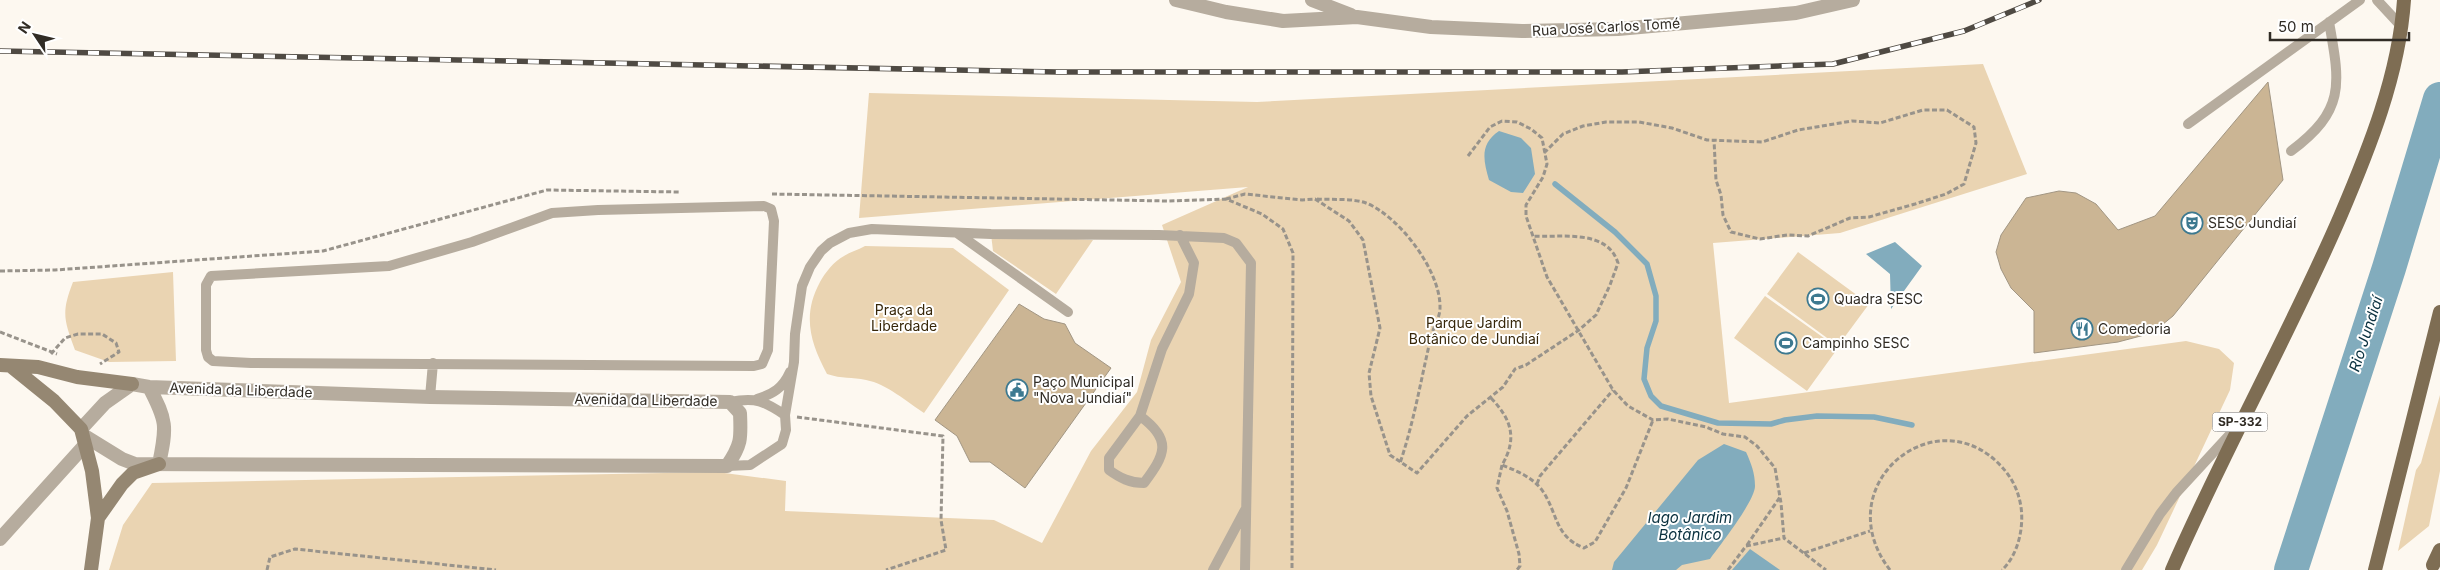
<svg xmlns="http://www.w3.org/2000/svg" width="2440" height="570" viewBox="0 0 2440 570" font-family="Inter,sans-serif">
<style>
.green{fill:#ead4b2}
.water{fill:#82acbd}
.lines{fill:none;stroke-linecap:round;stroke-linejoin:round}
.stream{stroke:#82acbd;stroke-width:5.5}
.river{stroke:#82acbd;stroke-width:34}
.building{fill:#cbb594;stroke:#a29683}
.path{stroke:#98938b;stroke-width:3;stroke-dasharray:5 2.5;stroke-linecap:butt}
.service{stroke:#b6ac9e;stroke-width:10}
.minor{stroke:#b6ac9e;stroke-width:14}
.tertiary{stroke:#b6ac9e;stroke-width:14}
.secondary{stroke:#958772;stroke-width:14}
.primary{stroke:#7e6d53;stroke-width:14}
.rail-casing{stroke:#4f4a43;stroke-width:5.5}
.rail{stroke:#fff;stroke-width:4;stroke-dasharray:11;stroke-linecap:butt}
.labels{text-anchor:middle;stroke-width:4;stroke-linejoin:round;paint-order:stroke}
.shield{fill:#fff;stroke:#6f6b66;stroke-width:1}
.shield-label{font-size:12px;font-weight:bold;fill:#312c25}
.street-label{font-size:14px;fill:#312c25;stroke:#fff}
.poi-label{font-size:14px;fill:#312c25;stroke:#fff;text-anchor:start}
.park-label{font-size:14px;fill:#37270a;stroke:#fff}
.water-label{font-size:15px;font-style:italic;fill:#0a313f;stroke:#fff}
</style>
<rect width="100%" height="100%" fill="#fdf8f0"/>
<!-- green -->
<path class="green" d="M1983,64L2027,174L1840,233L1713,243L1729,403L2186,341L2219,349L2234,363L2230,390L2157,545L2142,570H109L123,525L152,483L717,472L786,481L785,511L994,520L1042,543L1091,451L1137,392L1151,340L1181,282L1162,225L1248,187L859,218L869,93L1257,102Z
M991,234L1093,240L1056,294L993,251Z
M865,246L953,248L1009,290L924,413C907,402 887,384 866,380C852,377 842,379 827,374C810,342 802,315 820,282C825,273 834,261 844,256C850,252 858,250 865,246Z
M1798,252L1869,304L1838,346L1767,294Z
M173,272L176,361L109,362L75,350C64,320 61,313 73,282Z
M1765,296L1838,348L1807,391L1734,338Z
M2440,395V471L2429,526L2398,551L2416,470L2421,463Z"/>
<!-- water -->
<path class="water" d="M1499,131L1521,138L1531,148L1535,174L1523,193L1511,192L1489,180C1483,159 1480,144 1499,131Z
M1895,242L1922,266L1891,309L1890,274L1866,254Z
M1724,444L1746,452C1751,463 1755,473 1755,486C1755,501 1720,545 1710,559L1682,565L1676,570H1612L1614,562L1698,460Z
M1750,549L1780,570H1732Z"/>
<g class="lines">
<!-- stream -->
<path class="stream" d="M1555,184L1615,232L1647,264L1656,296V321L1647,348L1644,379L1651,396L1661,406L1718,423L1771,424L1785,420L1817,416L1874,417L1912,425"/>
<!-- river -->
<path class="river" d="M2291,570L2389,268L2440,99"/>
</g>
<!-- building -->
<path class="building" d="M2268,82L2283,180L2173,316L2152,333L2118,342L2034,353V311L2011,288L2001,269L1996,252L2001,235L2026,198L2059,191L2076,193L2096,204L2118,230L2155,216Z
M1019,304L1044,319L1065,324L1075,343L1111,368L1025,488L990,462H970L957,436L935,420Z"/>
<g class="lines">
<!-- path -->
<path class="path" d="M1544,153L1563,134L1583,126L1606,122H1639L1672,128L1707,140L1762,142L1798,130L1852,121L1880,123L1923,110H1947L1974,127L1976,143L1964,184L1946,194L1915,204L1869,217L1850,218L1808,236L1787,235L1760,239L1731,232L1723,215L1721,195L1716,180L1714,140
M1468,156L1490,127L1502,121L1517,122L1531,129L1542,138L1547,164L1543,177L1526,205V216L1547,277L1613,390L1628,406L1653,420L1668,419L1706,427L1723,434L1745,437L1757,446L1775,468L1781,503L1784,538L1826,570
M772,194L1168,201L1226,199L1262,214L1283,229L1293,253L1292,570
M1226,199L1245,194L1302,200L1315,199L1349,221L1363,240L1380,328L1369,373L1371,396L1390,455L1417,473L1467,416L1503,387L1515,369L1526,365L1579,330L1596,315L1610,285L1618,263C1607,228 1560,238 1532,236
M1317,199C1332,200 1352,198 1366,203C1399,216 1441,271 1440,308C1440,318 1433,327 1431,337C1421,379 1414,422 1400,463
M0,271L55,270L323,251L547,190L681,192
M0,332L57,354
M51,354L65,338L78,334H102L116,343L119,352L100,364
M1491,398C1511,419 1518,438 1502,465C1517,471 1532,477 1542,490C1558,513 1554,536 1584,548L1595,542L1626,488L1653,420
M797,417L943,436L941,520L946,550L886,570
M1502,465L1497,488L1507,511L1519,554L1520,566L1517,570
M1537,484L1540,476L1613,390
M1747,545L1780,497
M1804,553L1870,531
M267,570L270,557L295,549L496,570
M1728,570L1746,546L1784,538
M1890,570C1827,488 1930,400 1996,461C2010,474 2018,488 2021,507C2024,528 2018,555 2002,570"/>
<!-- service -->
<path class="service" d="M2377,0L2402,27
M2188,124L2360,0
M2291,151C2346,110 2340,84 2329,22
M764,206L771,209L774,221L768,350L762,364L754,366L251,363L213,361L208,357L206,350V285L211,276L389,266L472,242L552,213L598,210Z
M957,233L1068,312
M430,397L433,363
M757,399C773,394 783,388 790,372
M730,402C756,397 764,401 785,415
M1140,416C1173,440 1165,455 1144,483C1130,483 1120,478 1109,470V458L1140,416L1162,349L1189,294L1194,263L1180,235
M727,466L750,465L782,444L786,430L785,415L794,362L795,334L802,286L810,267L821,251L830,243L849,233L872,229L991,234L1159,235L1224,238L1236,243L1251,263L1245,570
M1213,570L1245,510
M2126,570L2160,514L2176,493L2235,429"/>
<!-- minor -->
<path class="minor" d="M1176,0L1226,12L1283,21L1357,17L1431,27L1522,31L1618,29L1796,13L1853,0
M1312,0L1351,15
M0,539L85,445"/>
<!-- tertiary -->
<path class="tertiary" d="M149,387C167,421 167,426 159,464
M81,429L105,403L132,384L149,387L430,397L730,402L740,413C741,438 742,444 727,466L135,464L122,459L83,435"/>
<!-- secondary -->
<path class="secondary" d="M0,365L38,367L77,377L132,384
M12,367L54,401L81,429L92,471L98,518L91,570
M98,518L122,484L133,473L159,464"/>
<!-- primary -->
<path class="primary" d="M2433,565L2440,550
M2172,570C2224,450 2288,337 2340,217C2369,149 2399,75 2404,0
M2375,570L2440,312"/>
<!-- rail casing -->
<g class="rail-casing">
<path id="rail" d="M0,51L1058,72H1622L1833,64L1964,31L2039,0"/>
</g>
<!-- rail -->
<use href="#rail" class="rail"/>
</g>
<!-- icons -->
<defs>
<g id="theatre-ring" transform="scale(1.125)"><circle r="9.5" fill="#fff" stroke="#3d7990" stroke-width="1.5"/><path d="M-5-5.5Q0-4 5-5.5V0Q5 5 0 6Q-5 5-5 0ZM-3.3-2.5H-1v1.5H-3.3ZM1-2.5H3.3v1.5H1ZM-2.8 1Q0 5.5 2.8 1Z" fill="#3d7990"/></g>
<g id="stadium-ring" transform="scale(1.125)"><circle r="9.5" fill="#fff" stroke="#3d7990" stroke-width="1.5"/><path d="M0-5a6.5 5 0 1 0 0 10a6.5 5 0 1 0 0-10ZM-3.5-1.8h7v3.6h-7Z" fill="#3d7990"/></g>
<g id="restaurant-ring" transform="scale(1.125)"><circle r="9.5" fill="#fff" stroke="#3d7990" stroke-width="1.5"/><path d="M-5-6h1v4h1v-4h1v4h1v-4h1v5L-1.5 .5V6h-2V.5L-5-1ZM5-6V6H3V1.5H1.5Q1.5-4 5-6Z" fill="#3d7990"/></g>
<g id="civic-ring" transform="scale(1.125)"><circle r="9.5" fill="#fff" stroke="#3d7990" stroke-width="1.5"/><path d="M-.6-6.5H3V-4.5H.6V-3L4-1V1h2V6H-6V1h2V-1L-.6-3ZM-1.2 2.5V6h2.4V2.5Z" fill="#3d7990"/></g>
</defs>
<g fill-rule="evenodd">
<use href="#theatre-ring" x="2192" y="223"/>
<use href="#stadium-ring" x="1818" y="299"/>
<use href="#restaurant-ring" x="2082" y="329"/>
<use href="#stadium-ring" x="1786" y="343"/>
<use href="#civic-ring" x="1017" y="390"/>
</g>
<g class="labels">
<!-- shield labels -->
<rect class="shield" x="2212.5" y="412.5" width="55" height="19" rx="4"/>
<g class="shield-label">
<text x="2240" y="426">SP-332</text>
</g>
<!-- street labels -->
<g class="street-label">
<text transform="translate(1606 27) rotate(-3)" y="5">Rua José Carlos Tomé</text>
<text transform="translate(241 390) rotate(2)" y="5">Avenida da Liberdade</text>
<text transform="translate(646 400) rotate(1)" y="5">Avenida da Liberdade</text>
</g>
<!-- poi labels -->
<g class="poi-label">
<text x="2208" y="228">SESC Jundiaí</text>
<text x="1834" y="304">Quadra SESC</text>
<text x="2098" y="334">Comedoria</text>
<text x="1802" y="348">Campinho SESC</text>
<text x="1033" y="387">Paço Municipal<tspan x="1033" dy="16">"Nova Jundiaí"</tspan></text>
</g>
<!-- park labels -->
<g class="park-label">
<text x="904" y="315">Praça da<tspan x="904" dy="16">Liberdade</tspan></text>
<text x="1474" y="328">Parque Jardim<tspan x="1474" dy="16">Botânico de Jundiaí</tspan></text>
</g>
<!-- water labels -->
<g class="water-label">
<text transform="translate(2366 334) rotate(-72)" y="5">Rio Jundiaí</text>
<text x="1690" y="523">lago Jardim<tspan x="1690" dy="17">Botânico</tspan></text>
</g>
</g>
<!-- north arrow -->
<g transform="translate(35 35) rotate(305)" stroke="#ffffff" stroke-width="4" paint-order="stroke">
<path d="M0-4L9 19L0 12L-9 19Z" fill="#312c25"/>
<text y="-8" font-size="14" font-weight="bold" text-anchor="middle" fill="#312c25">N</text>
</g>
<!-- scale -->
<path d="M2270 32v8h139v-8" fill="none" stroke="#312c25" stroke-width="2.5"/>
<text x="2278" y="32" font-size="15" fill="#312c25" stroke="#ffffff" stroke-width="4" paint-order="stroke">50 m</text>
</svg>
